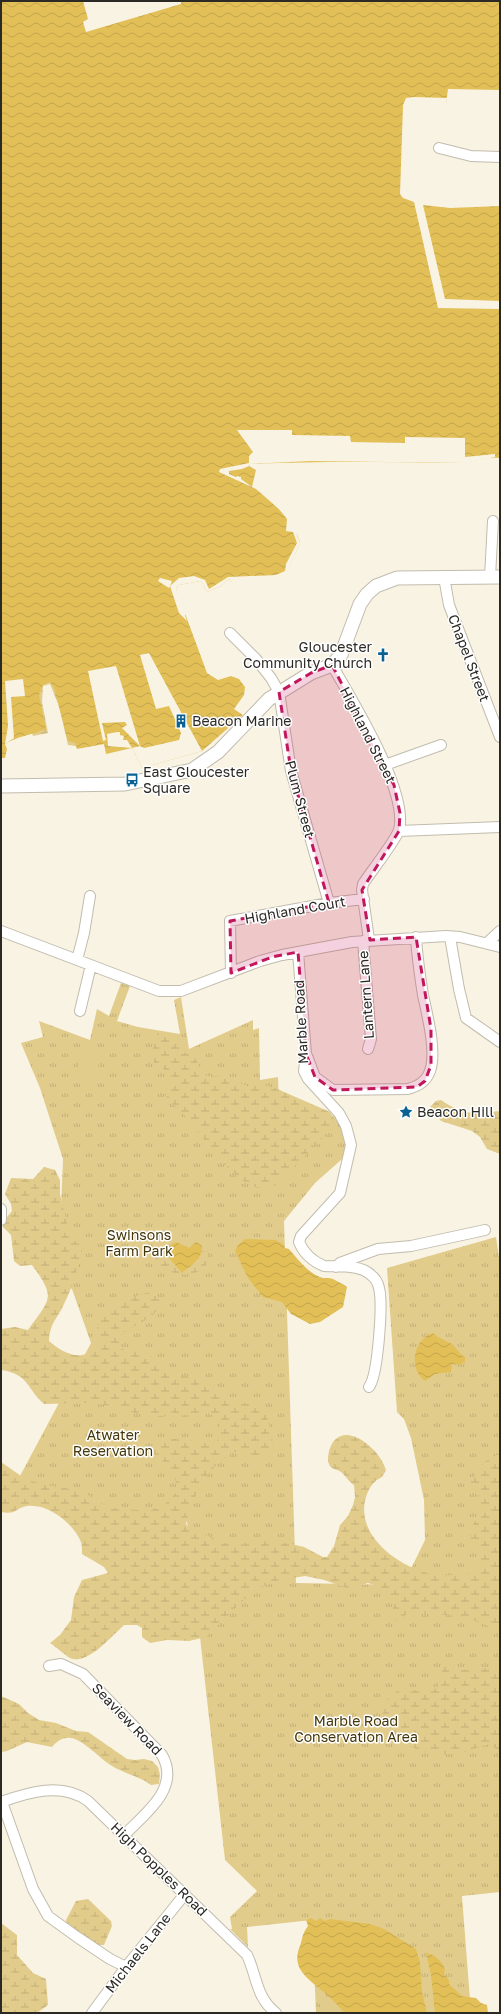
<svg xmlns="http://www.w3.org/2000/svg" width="501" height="2014" viewBox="0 0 501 2014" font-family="'Golos Text',sans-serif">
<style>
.grass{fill:url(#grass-tufts)}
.wetland{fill:url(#wetland-marsh)}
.pitch{fill:#e2cc8b}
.water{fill:url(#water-waves)}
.pier{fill:#f9f3e4}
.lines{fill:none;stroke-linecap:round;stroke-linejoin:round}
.minor-casing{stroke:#c1bcad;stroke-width:12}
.major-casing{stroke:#c1bcad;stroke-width:15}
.minor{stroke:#fff;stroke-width:10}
.major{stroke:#fff;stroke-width:13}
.marked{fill:#c2185b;fill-opacity:0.2;stroke:#c2185b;stroke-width:3;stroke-dasharray:8 5;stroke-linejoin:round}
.labels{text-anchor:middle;stroke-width:3;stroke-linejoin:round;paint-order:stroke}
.poi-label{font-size:14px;fill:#2b2924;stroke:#fff;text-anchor:start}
.street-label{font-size:14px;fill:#2b2924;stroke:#fff}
.park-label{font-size:14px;fill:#443608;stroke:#fff}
</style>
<defs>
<pattern id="grass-tufts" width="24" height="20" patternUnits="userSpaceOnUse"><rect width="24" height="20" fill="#e2cc8b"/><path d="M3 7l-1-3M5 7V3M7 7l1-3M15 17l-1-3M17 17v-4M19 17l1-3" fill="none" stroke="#c2af78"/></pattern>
<pattern id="wetland-marsh" width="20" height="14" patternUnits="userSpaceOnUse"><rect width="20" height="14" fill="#e2cc8b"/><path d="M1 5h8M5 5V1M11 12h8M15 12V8" fill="none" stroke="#c2af78"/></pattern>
<pattern id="water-waves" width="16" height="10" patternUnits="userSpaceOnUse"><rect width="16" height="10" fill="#e2c057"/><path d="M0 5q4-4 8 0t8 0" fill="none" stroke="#c2a54c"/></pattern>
</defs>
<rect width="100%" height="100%" fill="#f9f3e4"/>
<!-- grass -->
<path class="grass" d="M121,983L130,986L117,1021L138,1027L180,1034L174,1000L181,997L189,1049L253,1020V1030L259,1028L260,1080L278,1077L279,1101L337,1117L350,1152L315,1183L284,1221L296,1583L403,1585L425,1540L424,1500L411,1438L404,1419L397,1412L387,1268L496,1237L500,1264V1892L462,1896L471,2013H316L312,1920L247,1927L248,1947L230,1929H232L230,1917L257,1891L225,1860L187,1521L12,1491L91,1343L72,1289L58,1283L63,1159L40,1088L21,1043L43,1037L39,1021L90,1040L97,1009L109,1016Z"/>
<!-- wetland -->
<path class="wetland" d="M56,678L76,745V746L68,745L59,706L50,684L43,686L42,702L48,733L33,736L30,727L35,688Z
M159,1032L166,1033L182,1051L196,1059L202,1072L207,1076L231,1077L249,1087L264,1085L275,1088L330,1112L336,1122L323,1138L276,1185C250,1206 204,1140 191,1122C183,1113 173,1104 165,1095L172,1078L167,1071L154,1064L153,1039Z
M441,1100C463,1115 474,1114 500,1111V1154L487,1149L480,1137L472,1131L441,1121L430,1107L436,1101Z
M44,1167L55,1170L60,1180V1194L71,1240L78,1242L83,1247C78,1266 73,1287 64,1304C57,1320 50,1322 49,1341C60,1351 80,1363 93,1349C96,1346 100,1342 100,1338C100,1334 98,1330 97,1326C106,1312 138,1289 155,1293L160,1300C160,1321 129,1323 118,1339L120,1348L128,1351L149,1354L171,1374L196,1379L233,1400L270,1412C262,1422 279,1437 270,1452L259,1458L234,1452C207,1466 193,1496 186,1524L188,1527L224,1543L236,1546L262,1541L287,1543L304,1547L323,1557H327L334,1546L340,1525L348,1516L353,1505L355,1497L354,1485C348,1481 346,1476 341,1472C337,1469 333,1470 330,1466C327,1461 328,1457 329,1451C340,1415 380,1448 386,1470L382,1477C373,1481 369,1488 366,1497C354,1537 402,1569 435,1575C442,1576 450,1575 457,1575C466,1574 473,1574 479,1566C483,1556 480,1546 471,1541C467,1524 481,1520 481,1506C481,1497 473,1491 470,1483L484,1462L500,1453V1632C485,1623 467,1618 449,1615C436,1614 425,1614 412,1610L396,1622L392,1603L377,1586L368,1583L347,1588L324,1580L305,1576L275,1581L252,1592L206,1637L189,1641L167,1640L150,1643L142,1637V1628L137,1625H124C113,1635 89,1663 73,1659C68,1658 55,1646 50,1643L60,1635L71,1620L74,1597L82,1580L108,1573L104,1567L82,1554C82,1550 82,1545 81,1542C73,1523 48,1503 27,1506C15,1508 17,1515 1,1512V1462L24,1478L41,1484L82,1491L100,1503L114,1508L149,1511L165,1504L177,1492C177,1470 164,1462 148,1449C163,1432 193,1441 213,1445L220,1438V1426L215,1417L208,1413L196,1415L163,1416H158L148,1411L135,1413L110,1406L91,1403L44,1404C26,1388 29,1374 1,1370V1329L15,1327L28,1330C51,1298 56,1298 32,1265L20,1266L14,1261L11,1235L3,1227V1222L12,1211L11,1204L5,1194L11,1178L33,1179Z
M164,1243C171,1244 174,1246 180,1248C190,1252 217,1244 205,1267C188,1282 153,1273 153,1248Z
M445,1664C462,1674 482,1670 500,1665V1752L490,1744C468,1750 456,1757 433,1753C411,1750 375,1734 384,1706C386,1698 395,1693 401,1688C418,1689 419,1695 437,1688C442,1680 440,1672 445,1664Z
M1,1696L19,1704L28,1713L39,1720L56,1723L76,1731L88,1732L127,1759L135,1760L144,1759L152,1761L158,1767L160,1775L159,1784L151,1785C139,1776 125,1774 112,1766C100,1759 84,1740 71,1738C63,1737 57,1741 52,1747L27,1742L7,1751L1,1752Z
M88,1899L111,1921L112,1926L104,1945H95L67,1927L66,1920L76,1901Z
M1,1923L17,1935V1955L33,1973L46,1979L48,2005L37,2013H1Z"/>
<!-- pitch -->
<path class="pitch" d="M82,1047L101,1050L96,1080L77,1077Z"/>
<!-- water -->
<path class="water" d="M1,1H500V90L448,89L446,104L410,105L409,192H500V458C486,456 471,463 455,463C386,462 318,461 250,464L249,466L256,470L252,487L258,488L288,518L289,528C296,531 298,536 300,543L287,572L249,582H232L229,579L221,586L207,592L201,581L178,585L176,589L207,673L218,680L231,676L239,679L245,687L244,695L234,709L243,715L202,751L142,768L132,748L106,754L104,744L77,749L75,743L68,741L54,688L50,682L43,685L39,695L46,729C32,735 18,736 5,744L7,749L5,758H1Z
M245,1239L275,1240L283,1244L285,1248L289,1249C298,1259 307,1272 320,1277C324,1279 329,1277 333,1279C337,1281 343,1284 347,1287L343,1307L320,1322L310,1324L291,1314L282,1302L263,1297L248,1278L235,1251L238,1245Z
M176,1242L189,1248L196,1242L202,1246C203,1259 191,1265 182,1273L169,1258L164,1248Z
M433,1333C439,1338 444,1340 450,1343C457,1347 458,1353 465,1357V1362L459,1365L452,1364L451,1372L435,1374L425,1381C408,1369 413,1339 433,1333Z
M311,1918L316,1921L320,1918L325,1921L330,1919L370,1924L384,1929L416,1949L420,1962L422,1992L427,2013H345C338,2006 332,1999 325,1993C309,1979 290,1969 300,1946C303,1937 302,1934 308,1926L306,1920Z
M426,1953C436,1955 441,1960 445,1969L444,1974L449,1980V1984L462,1996L476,1998L481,2003L487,2005L488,2013H435L431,1975Z"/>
<!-- pier -->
<path class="pier" d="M83,1H181V4L86,32L83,22L88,19Z
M414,97L447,98L446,106H412V192L500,191V206L450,208L423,205L445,299L500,301V309L438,308L414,202L403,198L400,194L403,105L406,98Z
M237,430H292V435L350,436L351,442L405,443V437L465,438V457L495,454V457L465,463L311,461L250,464L249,466L242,469L229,471V474L236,477L237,476L241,477V479L252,487L258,486L281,507L289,517L290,527L294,528L300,543L286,575L278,579L258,582H232L229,579L221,586L207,592L201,581L178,585L176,589L187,614L185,615L187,621L179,613L170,586L169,588L158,581L160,578L172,581L170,586L179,578L194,576L205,580L209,589L228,577L276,575L285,571L286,564L297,543L293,532L286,531L287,519L279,509L256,489L219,472L220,469L249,463V456L253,452Z
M149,653L202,751L142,768L132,748L108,746L107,734L117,732H120V735L124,736L123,740H127L132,748L140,746L122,728L127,725L125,722L102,723L106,740L103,741L88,671L116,666L140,746L144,748L179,740L181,733L169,706L156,709L140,655Z
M23,679L25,696L11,697L14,738L5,744L8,726L5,681Z"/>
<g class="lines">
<!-- minor casing -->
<g class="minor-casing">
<path id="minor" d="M439,148L471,156L500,157
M444,577L449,605L500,737
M490,577L493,521
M230,633L256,659L271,678L279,692L291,771L329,903
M332,665C352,700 409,792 399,830C396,840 370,873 363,884L362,890L369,940
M385,765L441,745
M399,831L500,827
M1,931L159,991H181L260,961L282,955L352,942L446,936L460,937L500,947
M450,937L459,989L466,1018L500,1042
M363,941L371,1039L368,1049
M487,943L500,931
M298,952L306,1054L304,1071L308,1079L339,1113L346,1126L351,1145L340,1193L301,1236L299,1242C304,1254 312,1261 324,1266C338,1267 360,1264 371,1275C375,1278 378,1283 379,1288C383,1304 378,1375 369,1387
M77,960L84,933L90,896
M231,973L230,921L329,903L364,899
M80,1011L91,965
M307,1056L315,1077L333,1090L408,1089C418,1086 426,1082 430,1071C437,1052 427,1014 423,995C420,976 417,957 416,937
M1,1209V1220
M336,1267L340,1263L378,1249L411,1246L485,1230
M49,1666L61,1664L83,1674L162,1755C181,1788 145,1814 124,1835
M1,1802C29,1792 62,1782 88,1801L247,1955C257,1976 256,1998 276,2013
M2,1802L33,1889L48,1916L77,1937L110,1959L126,1967
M92,2013L126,1967L185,1894"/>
</g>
<!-- major casing -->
<g class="major-casing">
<path id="major" d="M1,786L125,784L192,770L218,752L269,699L311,673L332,665L341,655L360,604L367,594L376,586L397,578L500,577"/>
</g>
<!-- minor -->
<use href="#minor" class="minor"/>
<!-- major -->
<use href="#major" class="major"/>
</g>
<!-- marked area -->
<path class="marked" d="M332,665L394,785L400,813L399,831L362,890L370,940L416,937L431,1029V1065L425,1081L417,1087L333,1090L315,1077L306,1054L298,952L272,957L231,973L230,921L329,903L291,771L279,692L311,673Z"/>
<!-- icons -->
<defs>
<g id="church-bare" transform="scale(1.08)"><path d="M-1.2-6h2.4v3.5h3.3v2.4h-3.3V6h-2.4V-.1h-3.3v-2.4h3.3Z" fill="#096293" stroke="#fff" stroke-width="2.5" paint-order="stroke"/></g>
<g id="building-bare" transform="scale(1.08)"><path d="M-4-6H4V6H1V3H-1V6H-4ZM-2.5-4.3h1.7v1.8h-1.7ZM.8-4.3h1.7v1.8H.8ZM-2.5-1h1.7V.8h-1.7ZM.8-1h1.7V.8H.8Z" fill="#096293" stroke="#fff" stroke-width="2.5" paint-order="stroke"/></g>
<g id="bus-bare" transform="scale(1.08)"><path d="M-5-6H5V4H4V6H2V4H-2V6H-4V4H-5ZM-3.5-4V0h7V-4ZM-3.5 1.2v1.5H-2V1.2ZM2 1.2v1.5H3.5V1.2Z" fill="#096293" stroke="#fff" stroke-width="2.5" paint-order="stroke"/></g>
<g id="sight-bare" transform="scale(1.08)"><path d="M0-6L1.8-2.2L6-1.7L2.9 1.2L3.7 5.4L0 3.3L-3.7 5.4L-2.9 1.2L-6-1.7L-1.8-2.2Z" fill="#096293" stroke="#fff" stroke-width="2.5" paint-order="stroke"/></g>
</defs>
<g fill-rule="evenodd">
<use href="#church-bare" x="383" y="655"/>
<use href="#building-bare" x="181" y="721"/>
<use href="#bus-bare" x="132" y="780"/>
<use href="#sight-bare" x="406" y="1112"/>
</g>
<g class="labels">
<!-- poi labels -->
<g class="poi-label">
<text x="372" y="652" text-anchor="end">Gloucester<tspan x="372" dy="16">Community Church</tspan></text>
<text x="192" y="726">Beacon Marine</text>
<text x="143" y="777">East Gloucester<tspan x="143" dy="16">Square</tspan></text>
<text x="417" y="1117">Beacon Hill</text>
</g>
<!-- street labels -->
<g class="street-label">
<text transform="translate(469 658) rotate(69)" y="5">Chapel Street</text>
<text transform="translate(368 735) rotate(63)" y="5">Highland Street</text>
<text transform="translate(300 799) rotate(75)" y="5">Plum Street</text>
<text transform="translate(295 910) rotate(-10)" y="5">Highland Court</text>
<text transform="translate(366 995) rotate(-94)" y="5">Lantern Lane</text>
<text transform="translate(301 1022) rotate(-93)" y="5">Marble Road</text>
<text transform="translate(127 1719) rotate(46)" y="5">Seaview Road</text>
<text transform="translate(159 1869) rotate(44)" y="5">High Popples Road</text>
<text transform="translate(138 1953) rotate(-52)" y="5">Michaels Lane</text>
</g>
<!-- park labels -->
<g class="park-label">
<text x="139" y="1240">Swinsons<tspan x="139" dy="16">Farm Park</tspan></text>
<text x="113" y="1440">Atwater<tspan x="113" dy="16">Reservation</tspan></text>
<text x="356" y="1726">Marble Road<tspan x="356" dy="16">Conservation Area</tspan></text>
</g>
</g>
<!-- border -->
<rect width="501" height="2014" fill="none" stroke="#2b2924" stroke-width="4"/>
</svg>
